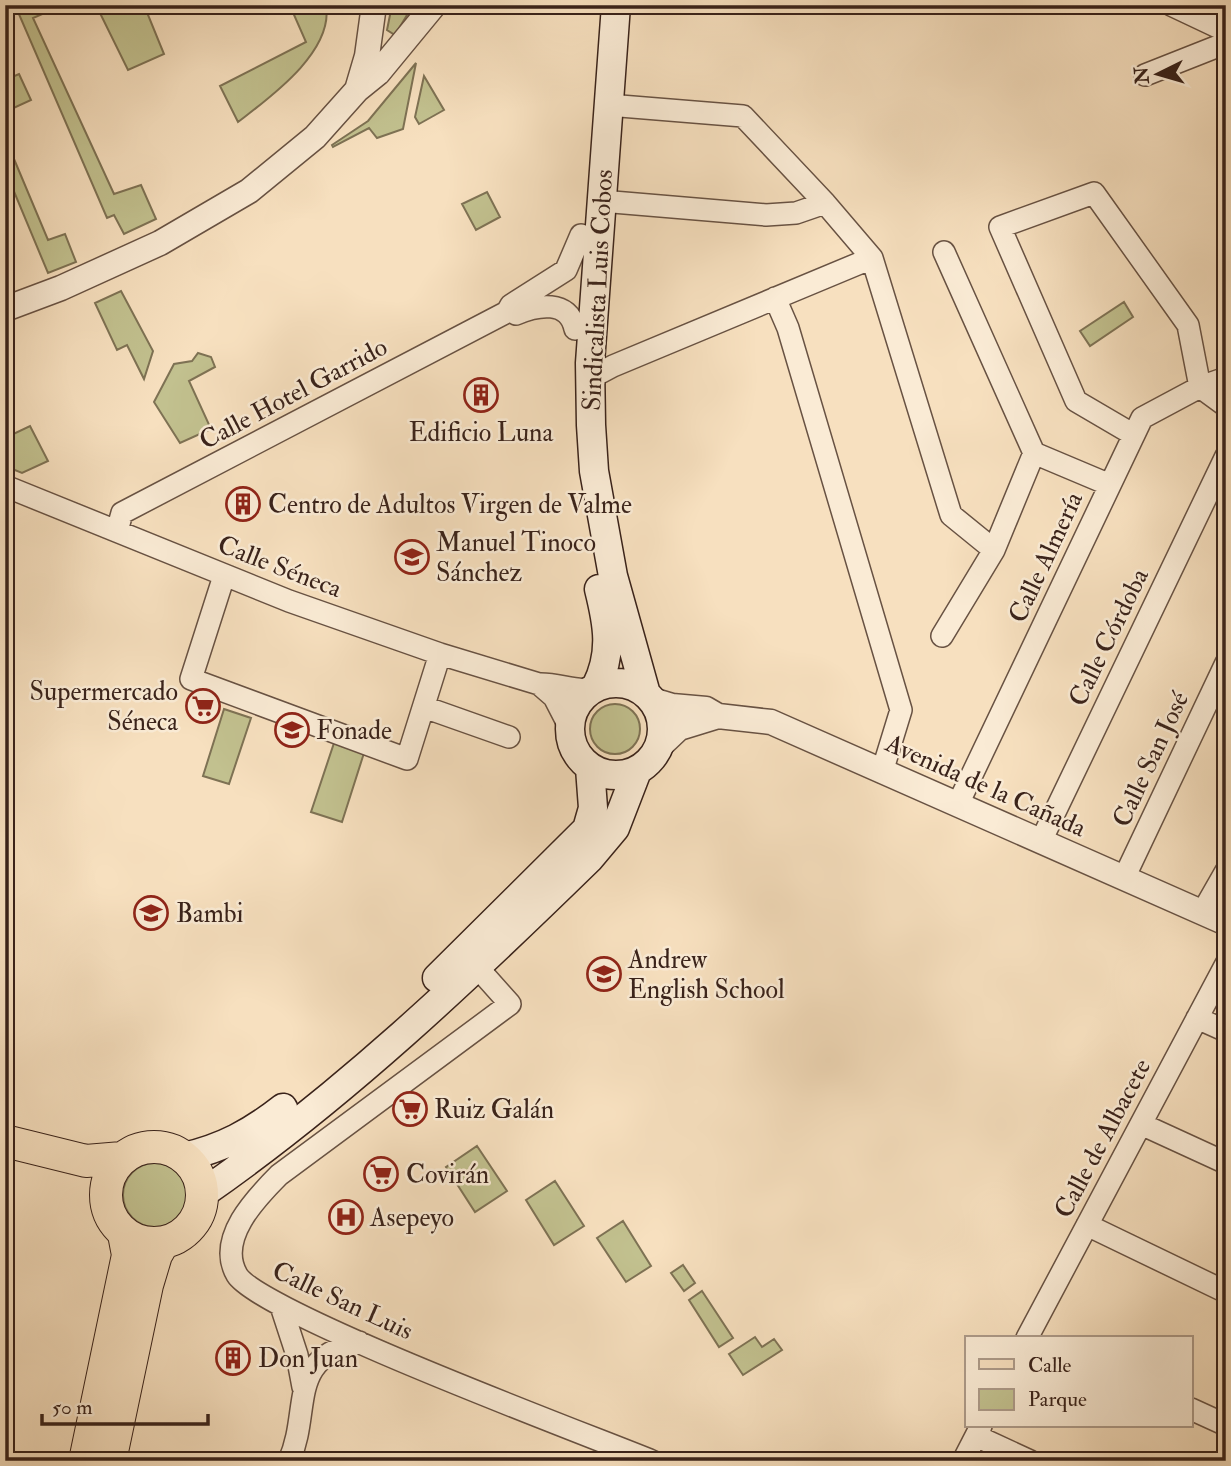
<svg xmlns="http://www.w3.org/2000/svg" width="1231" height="1466" viewBox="0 0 1231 1466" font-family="'IM FELL Double Pica',serif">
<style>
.green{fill:#c2c18f;stroke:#7e7254;stroke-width:2}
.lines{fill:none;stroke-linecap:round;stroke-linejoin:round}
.minor-casing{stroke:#685243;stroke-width:24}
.tertiary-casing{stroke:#685243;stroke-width:27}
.secondary-casing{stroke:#39221a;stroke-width:31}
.primary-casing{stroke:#39221a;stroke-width:34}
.minor{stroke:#faebd5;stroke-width:21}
.tertiary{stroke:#faebd5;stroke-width:24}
.secondary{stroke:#faebd5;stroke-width:28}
.primary{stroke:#f7e0bf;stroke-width:32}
.labels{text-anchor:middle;stroke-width:5;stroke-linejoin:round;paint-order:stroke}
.street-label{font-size:26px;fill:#39221a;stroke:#faebd5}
.poi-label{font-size:26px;fill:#39221a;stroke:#faebd5;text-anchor:start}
</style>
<rect width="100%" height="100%" fill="#f7e0bf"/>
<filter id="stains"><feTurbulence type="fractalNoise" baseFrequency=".00286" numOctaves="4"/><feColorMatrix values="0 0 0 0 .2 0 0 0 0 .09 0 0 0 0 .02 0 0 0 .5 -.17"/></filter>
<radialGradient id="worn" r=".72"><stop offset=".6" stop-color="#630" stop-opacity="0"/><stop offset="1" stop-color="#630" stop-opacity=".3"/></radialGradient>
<!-- green -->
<path class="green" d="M15,5H63L33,18L114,194L141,185L156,219L124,234L114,215L107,218Z
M96,5H144L164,54L128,70Z
M298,5H326C334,52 269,98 238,122L220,86L306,42L291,8Z
M392,5H413L395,35L387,30Z
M416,63L403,129L377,138L369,128L333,147L332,145L368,121Z
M19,74L31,100L5,112V80Z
M424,76L444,110L419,124L415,117Z
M14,159L48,240L65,234L76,262L48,273L5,170V163Z
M487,192L500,217L476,230L462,204Z
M121,291L153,351L144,379L127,345L117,350L95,303Z
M1124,302L1133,317L1090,346L1080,331Z
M198,353L211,357L215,367L189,381L211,429L180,443L154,402L174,364L192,361Z
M30,426L48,461L22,473L5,466V438Z
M590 729a25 25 0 1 1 50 0a25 25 0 1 1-50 0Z
M224,709L251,718L229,784L203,776Z
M334,743L364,753L342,822L311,812Z
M477,1146L507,1191L475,1212L446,1167Z
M123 1195a32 32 0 1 1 64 0a32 32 0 1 1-64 0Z
M555,1181L584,1226L554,1245L526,1200Z
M623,1221L651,1266L626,1282L597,1238Z
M683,1265L695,1283L684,1291L671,1273Z
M702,1291L733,1338L719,1347L689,1300Z
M755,1337L762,1347L774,1339L782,1350L743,1375L729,1354Z"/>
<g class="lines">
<!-- minor casing -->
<g class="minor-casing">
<path id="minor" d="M1171,5L1226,31
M1145,75L1226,43
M608,105L743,116L825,203L872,258L951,515L994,550
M601,201L766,215L796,213L825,203
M944,252L1034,453L1110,485
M775,298L788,328L901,710L882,772
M516,314C537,305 569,299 575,329
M589,387L598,374L613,366L872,258
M1134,435L1076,401L1000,227L1094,193L1188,325L1200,387L1226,406
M5,486L289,601L440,654L539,684C558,683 573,692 591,689
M117,531L122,513L507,312L511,305L566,270L581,235
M224,576L191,679L407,759L440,654
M942,636L994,550L1034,453
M539,684L554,697L570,728
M424,707L509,737
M958,804L1142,418L1200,387L1226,378
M1041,841L1226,456
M1124,878L1226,663
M1202,913L1226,871
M477,967L510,1004L279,1175C256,1198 216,1239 237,1275C260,1313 591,1436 652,1461
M1197,1018L1226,1031
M1141,1124L1226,1163
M1087,1225L1226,1292
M281,1306L297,1355L303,1387
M1027,1338L1226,964
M1191,1409L1226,1425
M976,1436L1030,1461
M289,1461C312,1409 285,1359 359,1342
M963,1461L981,1426"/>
</g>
<!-- tertiary casing -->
<g class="tertiary-casing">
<path id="tertiary" d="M357,90L367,56L374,5
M5,309L61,288L160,243L249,191L315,137L357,90L378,73L434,5
M652,700L672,706L706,709L718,716L771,722L1226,923
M659,747L679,728L718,716"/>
</g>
<!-- secondary casing -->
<g class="secondary-casing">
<path id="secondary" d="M616,5L590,363L591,425L594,471L613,576L646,694
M570 729a46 46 0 1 1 92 0a46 46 0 1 1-92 0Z
M596,687C613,653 608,625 599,589
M437,978L587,829L593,808L590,768
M184,1157C223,1148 251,1133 283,1108
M202,1194C343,1096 467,978 589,859L615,828L637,771"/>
</g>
<!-- primary casing -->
<g class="primary-casing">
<path id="primary" d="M5,1141L86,1161L122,1158
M106 1195a48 48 0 1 1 96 0a48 48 0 1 1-96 0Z
M85,1461L128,1255L124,1234
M110,1461L147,1285L156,1255L163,1243"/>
</g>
<!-- minor -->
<use href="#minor" class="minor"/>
<!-- tertiary -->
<use href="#tertiary" class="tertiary"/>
<!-- secondary -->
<use href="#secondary" class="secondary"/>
<!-- primary -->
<use href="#primary" class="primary"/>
</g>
<!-- icons -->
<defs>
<g id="building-ring" transform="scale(1.75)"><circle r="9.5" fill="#faebd5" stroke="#8f2418" stroke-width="1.5"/><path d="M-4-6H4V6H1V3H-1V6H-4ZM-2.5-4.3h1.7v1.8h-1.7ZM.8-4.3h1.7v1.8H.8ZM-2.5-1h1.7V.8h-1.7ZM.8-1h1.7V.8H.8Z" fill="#8f2418"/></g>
<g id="school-ring" transform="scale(1.75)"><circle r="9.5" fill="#faebd5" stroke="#8f2418" stroke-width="1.5"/><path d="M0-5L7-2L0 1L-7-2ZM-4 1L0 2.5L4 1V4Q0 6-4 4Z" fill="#8f2418"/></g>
<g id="supermarket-ring" transform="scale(1.75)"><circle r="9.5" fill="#faebd5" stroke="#8f2418" stroke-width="1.5"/><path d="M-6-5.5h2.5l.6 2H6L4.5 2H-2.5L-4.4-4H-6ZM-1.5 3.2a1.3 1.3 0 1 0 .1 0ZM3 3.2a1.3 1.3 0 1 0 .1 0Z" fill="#8f2418"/></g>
<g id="hospital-ring" transform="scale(1.75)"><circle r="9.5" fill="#faebd5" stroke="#8f2418" stroke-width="1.5"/><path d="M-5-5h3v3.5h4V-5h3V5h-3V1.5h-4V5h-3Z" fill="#8f2418"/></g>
</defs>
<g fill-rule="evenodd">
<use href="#building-ring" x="481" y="395"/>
<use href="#building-ring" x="243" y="504"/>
<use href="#school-ring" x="412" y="557"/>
<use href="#supermarket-ring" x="203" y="706"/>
<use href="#school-ring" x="292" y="730"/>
<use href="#school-ring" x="151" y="913"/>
<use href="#school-ring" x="604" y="974"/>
<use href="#supermarket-ring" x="410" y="1109"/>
<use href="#supermarket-ring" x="381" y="1174"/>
<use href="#hospital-ring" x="346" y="1217"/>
<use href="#building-ring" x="233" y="1358"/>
</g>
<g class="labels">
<!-- street labels -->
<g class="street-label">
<text transform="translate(597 290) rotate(-87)" y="9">Sindicalista Luis Cobos</text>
<text transform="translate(293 393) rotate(-28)" y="9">Calle Hotel Garrido</text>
<text transform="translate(1045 557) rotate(-65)" y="9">Calle Almería</text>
<text transform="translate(280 566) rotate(21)" y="9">Calle Séneca</text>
<text transform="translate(1108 637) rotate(-64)" y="9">Calle Córdoba</text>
<text transform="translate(1150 759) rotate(-65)" y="9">Calle San José</text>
<text transform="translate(986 785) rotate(24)" y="9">Avenida de la Cañada</text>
<text transform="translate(1102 1138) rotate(-62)" y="9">Calle de Albacete</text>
<text transform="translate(343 1300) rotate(25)" y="9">Calle San Luis</text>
</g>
<!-- poi labels -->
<g class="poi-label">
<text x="481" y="441" text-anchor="middle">Edificio Luna</text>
<text x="268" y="513">Centro de Adultos Virgen de Valme</text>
<text x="436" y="551">Manuel Tinoco<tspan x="436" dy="30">Sánchez</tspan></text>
<text x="178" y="700" text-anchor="end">Supermercado<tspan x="178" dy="30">Séneca</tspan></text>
<text x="316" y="739">Fonade</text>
<text x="176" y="922">Bambi</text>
<text x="628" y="968">Andrew<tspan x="628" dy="30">English School</tspan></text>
<text x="434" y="1118">Ruiz Galán</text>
<text x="406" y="1183">Covirán</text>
<text x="370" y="1226">Asepeyo</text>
<text x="258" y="1367">Don Juan</text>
</g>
</g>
<!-- margin -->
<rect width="1231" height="1466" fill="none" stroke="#f7e0bf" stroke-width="28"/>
<rect x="7" y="7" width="1217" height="1452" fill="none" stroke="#39221a" stroke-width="3.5"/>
<rect x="14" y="14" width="1203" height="1438" fill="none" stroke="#39221a" stroke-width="2"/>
<!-- legend -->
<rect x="965" y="1336" width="228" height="91" fill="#faebd5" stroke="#ad9b8a" stroke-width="2"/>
<rect x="979" y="1359" width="35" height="10" fill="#f7e0bf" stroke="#ad9b8a" stroke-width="2"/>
<text x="1028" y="1372" font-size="21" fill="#39221a">Calle</text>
<rect x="979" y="1389" width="35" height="21" fill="#c2c18f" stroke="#ad9b8a" stroke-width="2"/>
<text x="1028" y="1406" font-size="21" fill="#39221a">Parque</text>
<!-- north arrow -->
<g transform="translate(1158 74) rotate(265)" stroke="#faebd5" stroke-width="5" paint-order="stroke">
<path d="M0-5L12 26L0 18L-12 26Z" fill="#39221a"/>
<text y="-10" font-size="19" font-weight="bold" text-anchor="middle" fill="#39221a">N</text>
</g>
<!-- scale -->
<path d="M42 1414v10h166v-10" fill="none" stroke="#39221a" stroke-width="3.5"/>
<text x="52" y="1414" font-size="21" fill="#39221a" stroke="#faebd5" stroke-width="5" paint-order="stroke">50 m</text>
<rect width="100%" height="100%" filter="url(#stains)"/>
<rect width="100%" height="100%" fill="url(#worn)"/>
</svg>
